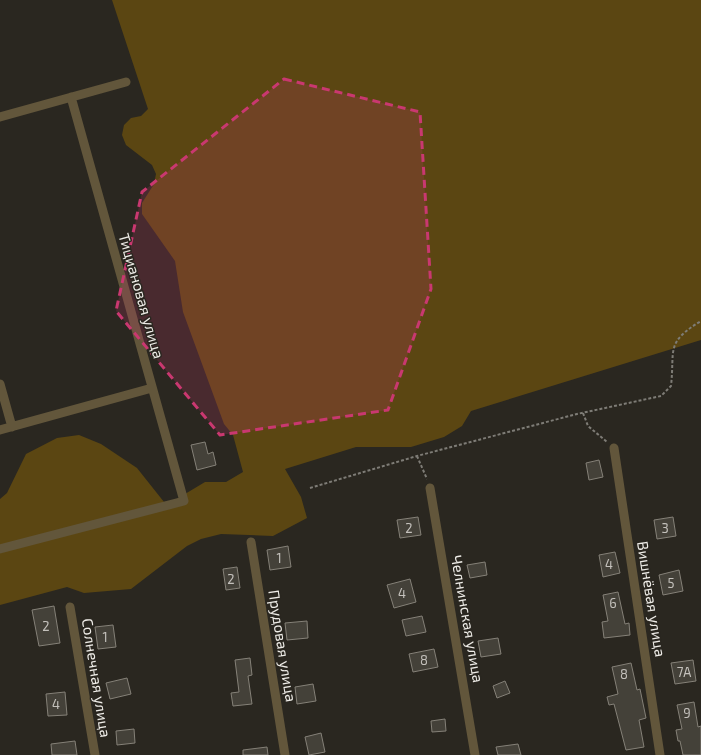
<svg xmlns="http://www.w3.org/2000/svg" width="701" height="755" viewBox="0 0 701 755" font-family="'Exo 2',sans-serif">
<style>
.green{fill:#5b4612}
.building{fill:#444139;stroke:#858178}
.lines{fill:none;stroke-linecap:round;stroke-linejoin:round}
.path{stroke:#7e7c76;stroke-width:2;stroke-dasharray:3 2;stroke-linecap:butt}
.street{stroke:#62563b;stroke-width:9}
.marked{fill:#c93870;fill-opacity:0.2;stroke:#c93870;stroke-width:3;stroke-dasharray:8 5;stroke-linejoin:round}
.labels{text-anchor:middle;stroke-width:3;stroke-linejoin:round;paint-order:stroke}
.number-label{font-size:13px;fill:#c4c1bc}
.street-label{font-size:15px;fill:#eeece7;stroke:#2a2720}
</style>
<rect width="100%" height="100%" fill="#2a2720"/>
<!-- green -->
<path class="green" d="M112,0H701V340L471,411L462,426L444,437L411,447H356L285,469L301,497L307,518L273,536L221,534L201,539L187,546L131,589L84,593L67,587L0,605V499L7,493L26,454L57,438L79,435L101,444L137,468L164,502L175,500L205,482H226L243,472L233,435L224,424L183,312L175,261L142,214V203L154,184L156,174L152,165L126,145L122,135L124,125L131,118L141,116L148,109Z"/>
<!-- building -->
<path class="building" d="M205,442L208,454L213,452L216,465L197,470L191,445Z
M599,460L603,477L589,480L586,463Z
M418,517L421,535L400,538L397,520Z
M673,517L676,536L657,539L654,520Z
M288,546L291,567L270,570L267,550Z
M615,552L620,573L603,577L599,555Z
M485,562L487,575L470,578L467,565Z
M237,567L240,588L226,590L223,569Z
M679,570L683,591L663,595L659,575Z
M410,579L416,602L394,608L387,585Z
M618,592L625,624L629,623L630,635L604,638L602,622L608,621L603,595Z
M54,606L60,643L39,646L32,610Z
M422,616L426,632L406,636L402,620Z
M307,621L308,638L287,640L285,623Z
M113,625L116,647L98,649L95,627Z
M498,638L501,654L481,657L478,641Z
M434,649L438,667L413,672L409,654Z
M250,658L252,675L248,676L252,704L233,706L231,693L239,692L235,660Z
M693,660L696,681L675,684L671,663Z
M631,663L637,690L640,689L646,718L639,720L644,747L626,750L614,704L609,705L607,697L618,694L612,667Z
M127,678L131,694L110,699L106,683Z
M505,681L510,693L497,698L493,686Z
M313,684L316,701L297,704L295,687Z
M65,692L67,715L48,716L46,694Z
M694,702L698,727L701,726V755H683L680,741H678L676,730L682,729L677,705Z
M445,719L446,731L432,732L431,721Z
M134,729L135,743L117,745L116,731Z
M321,733L325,752L309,755L305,737Z
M75,741L77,755H52L51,744Z
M518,744L521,755H498L496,747Z
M267,747L268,755H243V750Z"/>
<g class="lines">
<!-- path -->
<path class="path" d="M583,413L588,426L607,442
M417,456L427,479
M310,488L417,456L577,414L661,396L671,386C675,349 665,343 701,321"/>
<!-- street -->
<path class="street" d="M0,117L126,82
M0,384L12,427
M0,430L152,388
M614,448L660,755
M430,488L475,755
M251,542L285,755
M0,549L184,501L71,97
M70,607L95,755"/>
</g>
<!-- marked area -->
<path class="marked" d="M284,79L420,112L431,289L388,410L220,435L116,311L142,192Z"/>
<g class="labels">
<!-- number labels -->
<g class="number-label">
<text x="409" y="533">2</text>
<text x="665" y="533">3</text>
<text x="279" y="563">1</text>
<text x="609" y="569">4</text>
<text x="231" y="584">2</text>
<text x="671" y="588">5</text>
<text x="402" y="598">4</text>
<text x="613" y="608">6</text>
<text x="46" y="631">2</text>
<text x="105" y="642">1</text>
<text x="424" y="665">8</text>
<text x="684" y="677">7А</text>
<text x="624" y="679">8</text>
<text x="56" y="709">4</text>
<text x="687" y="718">9</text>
</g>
<!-- street labels -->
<g class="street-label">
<text transform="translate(141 296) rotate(74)" y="5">Тициановая улица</text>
<text transform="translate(651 599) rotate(81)" y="5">Вишнёвая улица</text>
<text transform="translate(467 619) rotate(80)" y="5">Челнинская улица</text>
<text transform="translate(282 646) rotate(81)" y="5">Прудовая улица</text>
<text transform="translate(96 678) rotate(81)" y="5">Солнечная улица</text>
</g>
</g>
</svg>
